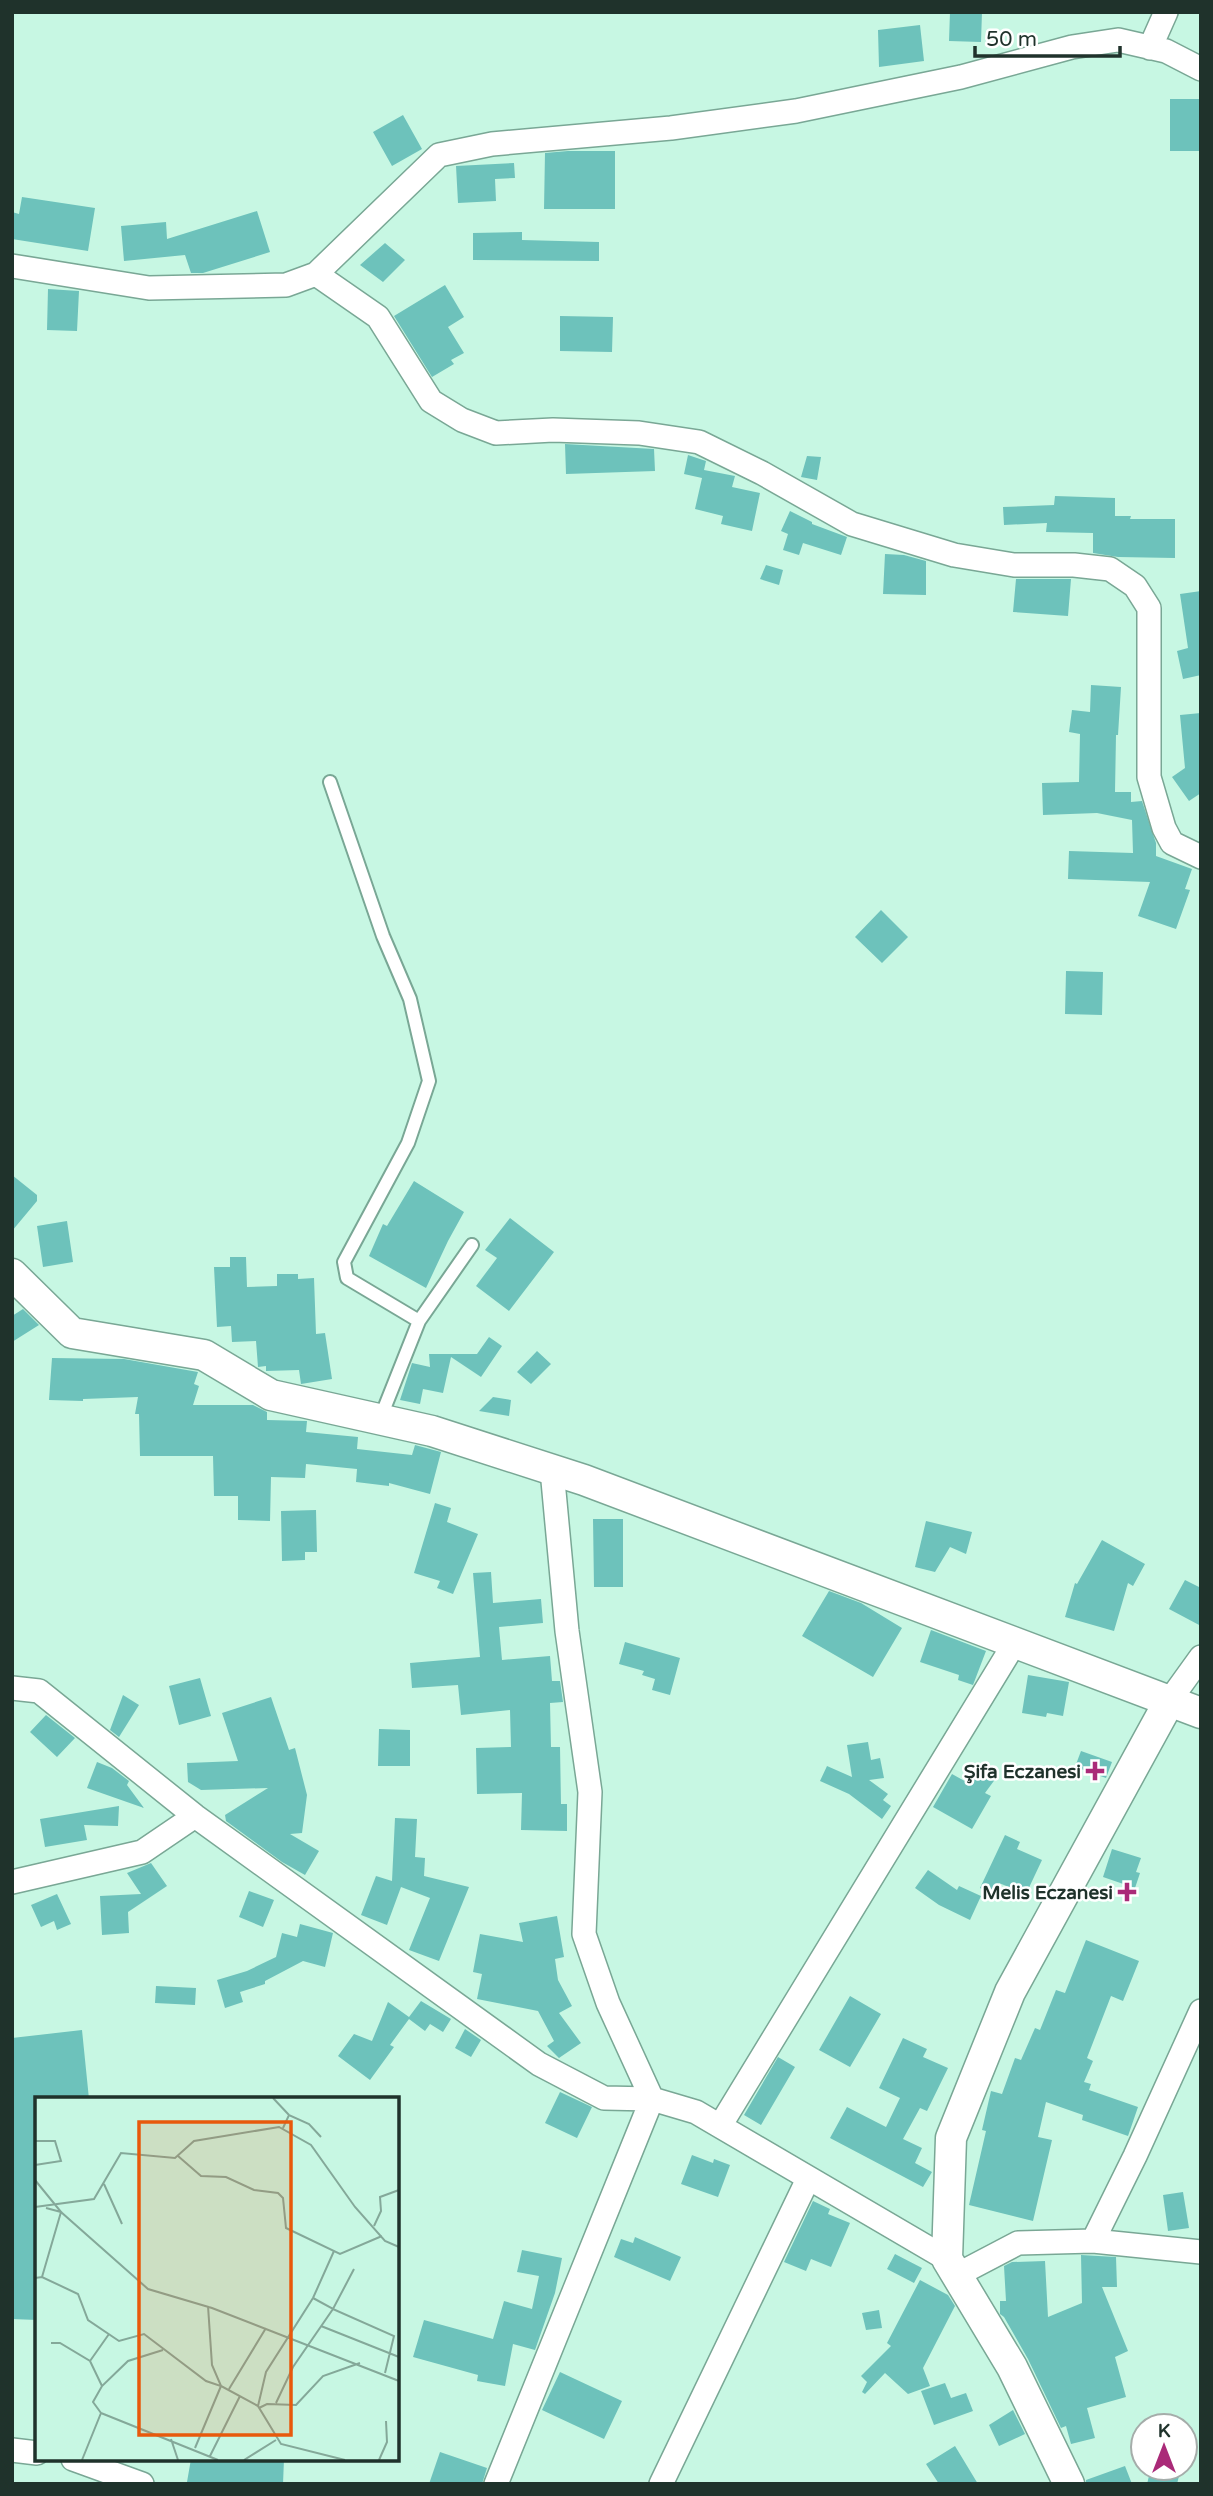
<svg xmlns="http://www.w3.org/2000/svg" width="1213" height="2496" viewBox="0 0 1213 2496" font-family="'Varela Round',sans-serif">
<style>
.building{fill:#6dc2bb}
.lines{fill:none;stroke-linecap:round;stroke-linejoin:round}
.service-casing{stroke:#79a795;stroke-width:16}
.minor-casing{stroke:#79a795;stroke-width:26}
.tertiary-casing{stroke:#79a795;stroke-width:33}
.service{stroke:#fff;stroke-width:12}
.minor{stroke:#fff;stroke-width:23}
.tertiary{stroke:#fff;stroke-width:30}
.poi-dot{fill:#aa2a78;stroke:#fff;stroke-width:2.5}
.labels{text-anchor:middle;stroke-width:5;stroke-linejoin:round;paint-order:stroke}
.poi-label{font-size:19px;font-weight:bold;fill:#1f322b;stroke:#fff;text-anchor:end}
.inset-road{fill:none;stroke:#84a899;stroke-width:2}
.view{fill:#e8590c;fill-opacity:0.15;stroke:#e8590c;stroke-width:3.5}
.inset-edge{fill:none;stroke:#1f322b;stroke-width:3.5}
</style>
<rect width="100%" height="100%" fill="#c7f7e3"/>
<!-- building -->
<path class="building" d="M950,12H982L981,42L949,41Z
M920,25L924,61L879,67L878,30Z
M1170,99H1201V151H1170Z
M403,115L422,149L392,166L373,132Z
M568,151H615V209H544L545,153Z
M514,163L515,178L495,179L496,201L458,203L456,166Z
M22,197L95,208L88,251L12,239V212L19,214Z
M257,211L270,252L203,273H191L185,255L124,261L121,226L166,222L167,239Z
M522,232V240L599,242V261L473,260V233Z
M385,243L405,260L383,282L360,265Z
M445,285L464,317L448,327L464,353L451,360L454,364L432,377L394,316Z
M48,289L79,291L77,331L47,330Z
M560,316L613,317L612,352L560,351Z
M565,444L654,449L655,471L566,474Z
M688,455L706,461L704,470L735,476L732,487L760,493L752,531L721,524L723,516L695,509L702,478L684,474Z
M807,456L821,457L817,480L801,477Z
M1055,496L1115,498V516H1131L1130,519H1175V558L1118,557L1093,553V533L1046,532L1047,523L1004,525L1003,507L1054,505Z
M790,511L812,522V524L847,537L841,555L803,543L799,555L783,550L788,534L781,531Z
M885,554L904,555L926,561V595L883,594Z
M766,565L783,570L779,585L760,579Z
M1016,579H1071L1068,616L1013,612Z
M1201,591V675L1183,679L1177,651L1188,648L1180,594Z
M1091,685L1121,687L1118,735H1116L1115,792H1131V802L1142,801L1156,843V856L1192,869L1185,889L1190,890L1176,929L1138,916L1150,882L1068,879L1069,851L1133,853L1132,820L1097,813L1043,815L1042,783L1079,782L1080,734L1069,732L1072,710L1090,712Z
M1201,713V793L1189,801L1172,777L1185,768L1180,715Z
M881,910L908,937L882,963L855,937Z
M1066,971L1103,972L1102,1015L1065,1014Z
M12,1175L37,1195V1201L12,1231Z
M414,1181L464,1212L448,1241L426,1288L369,1256L383,1224L387,1226Z
M510,1218L554,1252L509,1311L476,1286L497,1258L485,1250Z
M67,1221L73,1262L43,1267L37,1226Z
M230,1257H246L247,1287L277,1286V1274H298V1279L314,1278L316,1334L325,1333L332,1379L301,1384L299,1370L266,1371V1366L258,1367L256,1341L232,1342L231,1326L217,1327L214,1267H230Z
M23,1309L39,1325L12,1342V1316Z
M489,1337L502,1346L481,1377L451,1357L443,1393L423,1389L420,1404L400,1400L412,1363L430,1367L429,1354H477Z
M537,1351L551,1364L531,1384L517,1372Z
M52,1358L124,1359L198,1372L194,1384L199,1386L193,1405H253L267,1412V1420L307,1421L306,1432L358,1437L357,1449L412,1455L415,1445L441,1452L430,1494L389,1483V1486L356,1482L357,1469L306,1464L305,1478L271,1477L270,1521L238,1520V1496H214L213,1456H140L139,1414H135L138,1397L83,1399V1401L49,1400Z
M493,1397L511,1400L509,1416L479,1411Z
M435,1503L451,1508L447,1522L478,1534L453,1594L437,1588L440,1581L414,1573Z
M316,1510L317,1552H305V1560L282,1561L281,1511Z
M593,1519H623V1587H594Z
M926,1521L972,1532L966,1554L950,1547L935,1572L915,1567Z
M1102,1540L1145,1564L1133,1586L1128,1583L1114,1631L1065,1617L1075,1583L1077,1584Z
M491,1572L493,1603L541,1599L543,1623L499,1627L502,1660L550,1656L552,1681H560L563,1702L550,1703L551,1747H560L561,1804H567V1831L521,1830L522,1793L477,1794L476,1748L511,1747L510,1710L461,1715L458,1685L412,1688L410,1663L480,1657L473,1573Z
M1185,1580L1201,1588V1626L1169,1609Z
M829,1591L861,1603L902,1628L873,1677L802,1636Z
M931,1630L986,1651L973,1685L958,1680L959,1675L920,1662Z
M625,1642L680,1658L670,1695L652,1690L655,1679L642,1675L644,1671L619,1664Z
M1028,1675L1069,1682L1063,1716L1047,1713L1046,1717L1022,1713Z
M200,1678L211,1716L179,1725L169,1686Z
M123,1695L139,1705L119,1737L110,1730Z
M271,1697L289,1750L295,1748L307,1795L302,1833L290,1834L319,1851L305,1875L282,1862L226,1821L225,1815L268,1788L201,1790L188,1782L187,1763L238,1761L222,1713Z
M46,1715L75,1738L57,1757L30,1732Z
M379,1729L410,1730V1766H378Z
M868,1742L871,1760L880,1758L884,1778L869,1780L888,1794L883,1800L891,1806L882,1819L849,1794L820,1781L827,1766L852,1777L847,1745Z
M1081,1751L1112,1762L1106,1778L1075,1767Z
M97,1762L112,1768L129,1781L127,1785L144,1808L87,1788Z
M985,1764L999,1774L985,1793L991,1796L972,1829L933,1807L952,1774L970,1784Z
M119,1806L118,1826L84,1825L87,1840L45,1847L40,1819Z
M395,1818L417,1819L415,1857L425,1858L424,1876L469,1887L439,1961L409,1950L430,1898L401,1887L387,1925L361,1915L376,1876L392,1881Z
M1005,1835L1020,1842L1017,1849L1042,1860L1026,1894L999,1883L994,1894L980,1888Z
M1112,1849L1141,1858L1136,1872L1140,1873L1135,1888L1103,1877Z
M151,1863L167,1886L128,1912L129,1933L102,1935L100,1896L141,1894L127,1873Z
M928,1870L957,1890L959,1886L981,1896L970,1920L939,1905L915,1888Z
M249,1891L274,1900L263,1927L239,1917Z
M57,1894L71,1924L57,1930L54,1921L41,1927L31,1905Z
M557,1916L564,1957L555,1959L558,1980L572,2006L559,2013L581,2043L559,2058L547,2046L554,2041L538,2011L477,1999L482,1974L473,1972L480,1934L523,1942L519,1923Z
M300,1924L333,1933L325,1967L303,1961L265,1981V1984L240,1992L243,2002L225,2008L217,1980L247,1971L276,1957L282,1933L297,1937Z
M1086,1940L1139,1961L1123,2001L1111,1996L1087,2058L1093,2061L1084,2082L1091,2084L1089,2090L1138,2107L1128,2136L1082,2120L1083,2115L1046,2102L1038,2137L1052,2140L1033,2221L969,2205L986,2131L982,2130L991,2091L1002,2094L1015,2058L1021,2060L1035,2028L1040,2030L1056,1990L1065,1993Z
M156,1986L196,1988L195,2005L155,2003Z
M850,1996L881,2014L850,2067L819,2050Z
M421,2001L451,2019L443,2032L430,2024L425,2031L409,2019L390,2045L394,2047L370,2080L338,2056L354,2034L372,2041L388,2002L409,2017Z
M465,2029L481,2040L471,2057L455,2048Z
M82,2030L89,2099H37V2320L12,2319V2038Z
M903,2038L927,2049L923,2057L948,2068L927,2111L920,2108L903,2139L922,2148L915,2163L932,2172L923,2187L830,2138L847,2107L886,2127L900,2098L879,2088Z
M778,2057L795,2067L761,2125L744,2115Z
M560,2092L592,2107L577,2138L545,2123Z
M692,2155L713,2163L714,2159L730,2165L718,2197L681,2184Z
M1183,2192L1189,2228L1168,2231L1163,2195Z
M813,2201L830,2209L828,2214L850,2223L831,2267L811,2259L806,2271L784,2262Z
M635,2237L681,2257L670,2281L614,2257L621,2239L633,2243Z
M522,2250L562,2258L555,2293L535,2350L513,2344L505,2386L477,2381L478,2375L413,2357L424,2320L493,2339L504,2301L532,2309L539,2276L517,2272Z
M895,2254L922,2268L914,2283L887,2269Z
M1081,2255L1116,2257L1117,2287H1102L1128,2351L1115,2357L1126,2397L1087,2408L1095,2438L1071,2444L1066,2426L1061,2428L1028,2359L1004,2317L1000,2314V2301H1006L1004,2266L1012,2262L1045,2261L1048,2317L1082,2303Z
M920,2280L948,2295L955,2306L923,2368L930,2386L908,2394L885,2373L865,2394L862,2392L867,2382L861,2376L891,2346L887,2343Z
M879,2310L882,2328L866,2330L862,2313Z
M560,2372L622,2401L604,2439L542,2410Z
M945,2383L951,2398L966,2393L973,2411L934,2425L921,2391Z
M1013,2410L1025,2434L999,2446L989,2425Z
M955,2446L978,2484H939L926,2464Z
M440,2452L487,2468L482,2484H429Z
M191,2459H284L283,2484L187,2482Z
M1125,2466L1132,2484H1086V2480Z
M1151,2468H1181L1177,2484H1147Z"/>
<g class="lines">
<!-- service casing -->
<g class="service-casing">
<path id="service" d="M330,782L383,936L410,999L429,1081L408,1143L344,1262L347,1278L419,1321
M380,1419L419,1321L472,1245"/>
</g>
<!-- minor casing -->
<g class="minor-casing">
<path id="minor" d="M1150,48L1166,12
M12,266L149,288L286,285L316,274L439,155L492,144L671,128L796,111L961,77L1072,47L1118,40L1166,51L1201,69
M316,274L378,317L431,401L462,420L496,433L553,430L639,433L699,442L762,473L852,524L954,555L1014,565H1074L1110,569L1135,586L1149,608V777L1164,828L1172,843L1201,857
M552,1470L567,1631L590,1792L584,1934L608,2003L652,2099L696,2112L947,2259
M12,1688L39,1691L195,1816L539,2064L604,2098L652,2099L496,2484
M1170,1700L1201,1657
M12,1882L142,1852L195,1816
M720,2126L1014,1644
M1093,2241L1135,2156L1201,2011
M957,2275L1018,2243L1093,2241L1201,2252
M12,2450L37,2453
M73,2459L142,2484
M661,2484L808,2179"/>
</g>
<!-- tertiary casing -->
<g class="tertiary-casing">
<path id="tertiary" d="M12,1274L72,1333L204,1355L271,1395L432,1431L584,1480L1201,1713
M1069,2484L1012,2367L947,2259L951,2138L1010,1992L1170,1700"/>
</g>
<!-- service -->
<use href="#service" class="service"/>
<!-- minor -->
<use href="#minor" class="minor"/>
<!-- tertiary -->
<use href="#tertiary" class="tertiary"/>
</g>
<!-- markers -->
<g class="poi-dot">
<path d="M1091.5 1760.5h7v7h7v7h-7v7h-7v-7h-7v-7h7z"/>
<path d="M1123.5 1881.5h7v7h7v7h-7v7h-7v-7h-7v-7h7z"/>
</g>
<g class="labels">
<!-- poi labels -->
<g class="poi-label">
<text x="1081" y="1778">Şifa Eczanesi</text>
<text x="1113" y="1899">Melis Eczanesi</text>
</g>
</g>
<!-- overview -->
<g transform="translate(35 2097)">
<rect width="364" height="364" fill="#c7f7e3"/>
<path class="inset-road" d="M238,1L254,18M248,31L254,18L274,27L286,40M0,44H20L26,64L0,68M143,59L166,79L191,80L219,93L243,96L248,101L251,131L305,157L347,139M0,83L26,115L113,192L177,211L364,284M69,87L87,127M0,110L59,102L86,56L140,61L159,44L244,30L276,48L320,110L350,144L364,150M339,129L346,114L345,100L364,93M299,154L278,201L231,275L223,309L246,347L310,363M7,180L26,115L11,111M0,181L7,180L43,197L53,223L84,244L109,237L171,284L186,289L160,351M278,201L298,212L319,172M173,209L177,268L186,289L223,309M286,229L364,260M16,246H25L55,264L67,289M55,264L74,237M194,292L231,231M241,306L258,270L298,212L359,239L350,276M224,311L232,307L261,308L288,279L325,266M66,316L183,363M66,316L58,305L67,289L93,264L128,253M136,342L143,363M175,359L205,299M47,363L66,316M209,363L241,343M344,363L352,345L351,324"/>
<path class="view" d="M104,25H256V338H104Z"/>
<rect width="364" height="364" class="inset-edge"/>
</g>
<!-- border -->
<rect width="1213" height="2496" fill="none" stroke="#1f322b" stroke-width="28"/>
<!-- north arrow -->
<g transform="translate(1164 2447)"><circle r="33" fill="#ffffff" stroke="#a5adaa" stroke-width="2"/>
<path d="M0-5L12 26L0 18L-12 26Z" fill="#aa2a78"/>
<text y="-10" font-size="19" font-weight="bold" text-anchor="middle" fill="#1f322b">K</text>
</g>
<!-- scale -->
<path d="M975 46v10h145v-10" fill="none" stroke="#1f322b" stroke-width="3.5"/>
<text x="986" y="46" font-size="21" fill="#1f322b" stroke="#ffffff" stroke-width="5" paint-order="stroke">50 m</text>
</svg>
